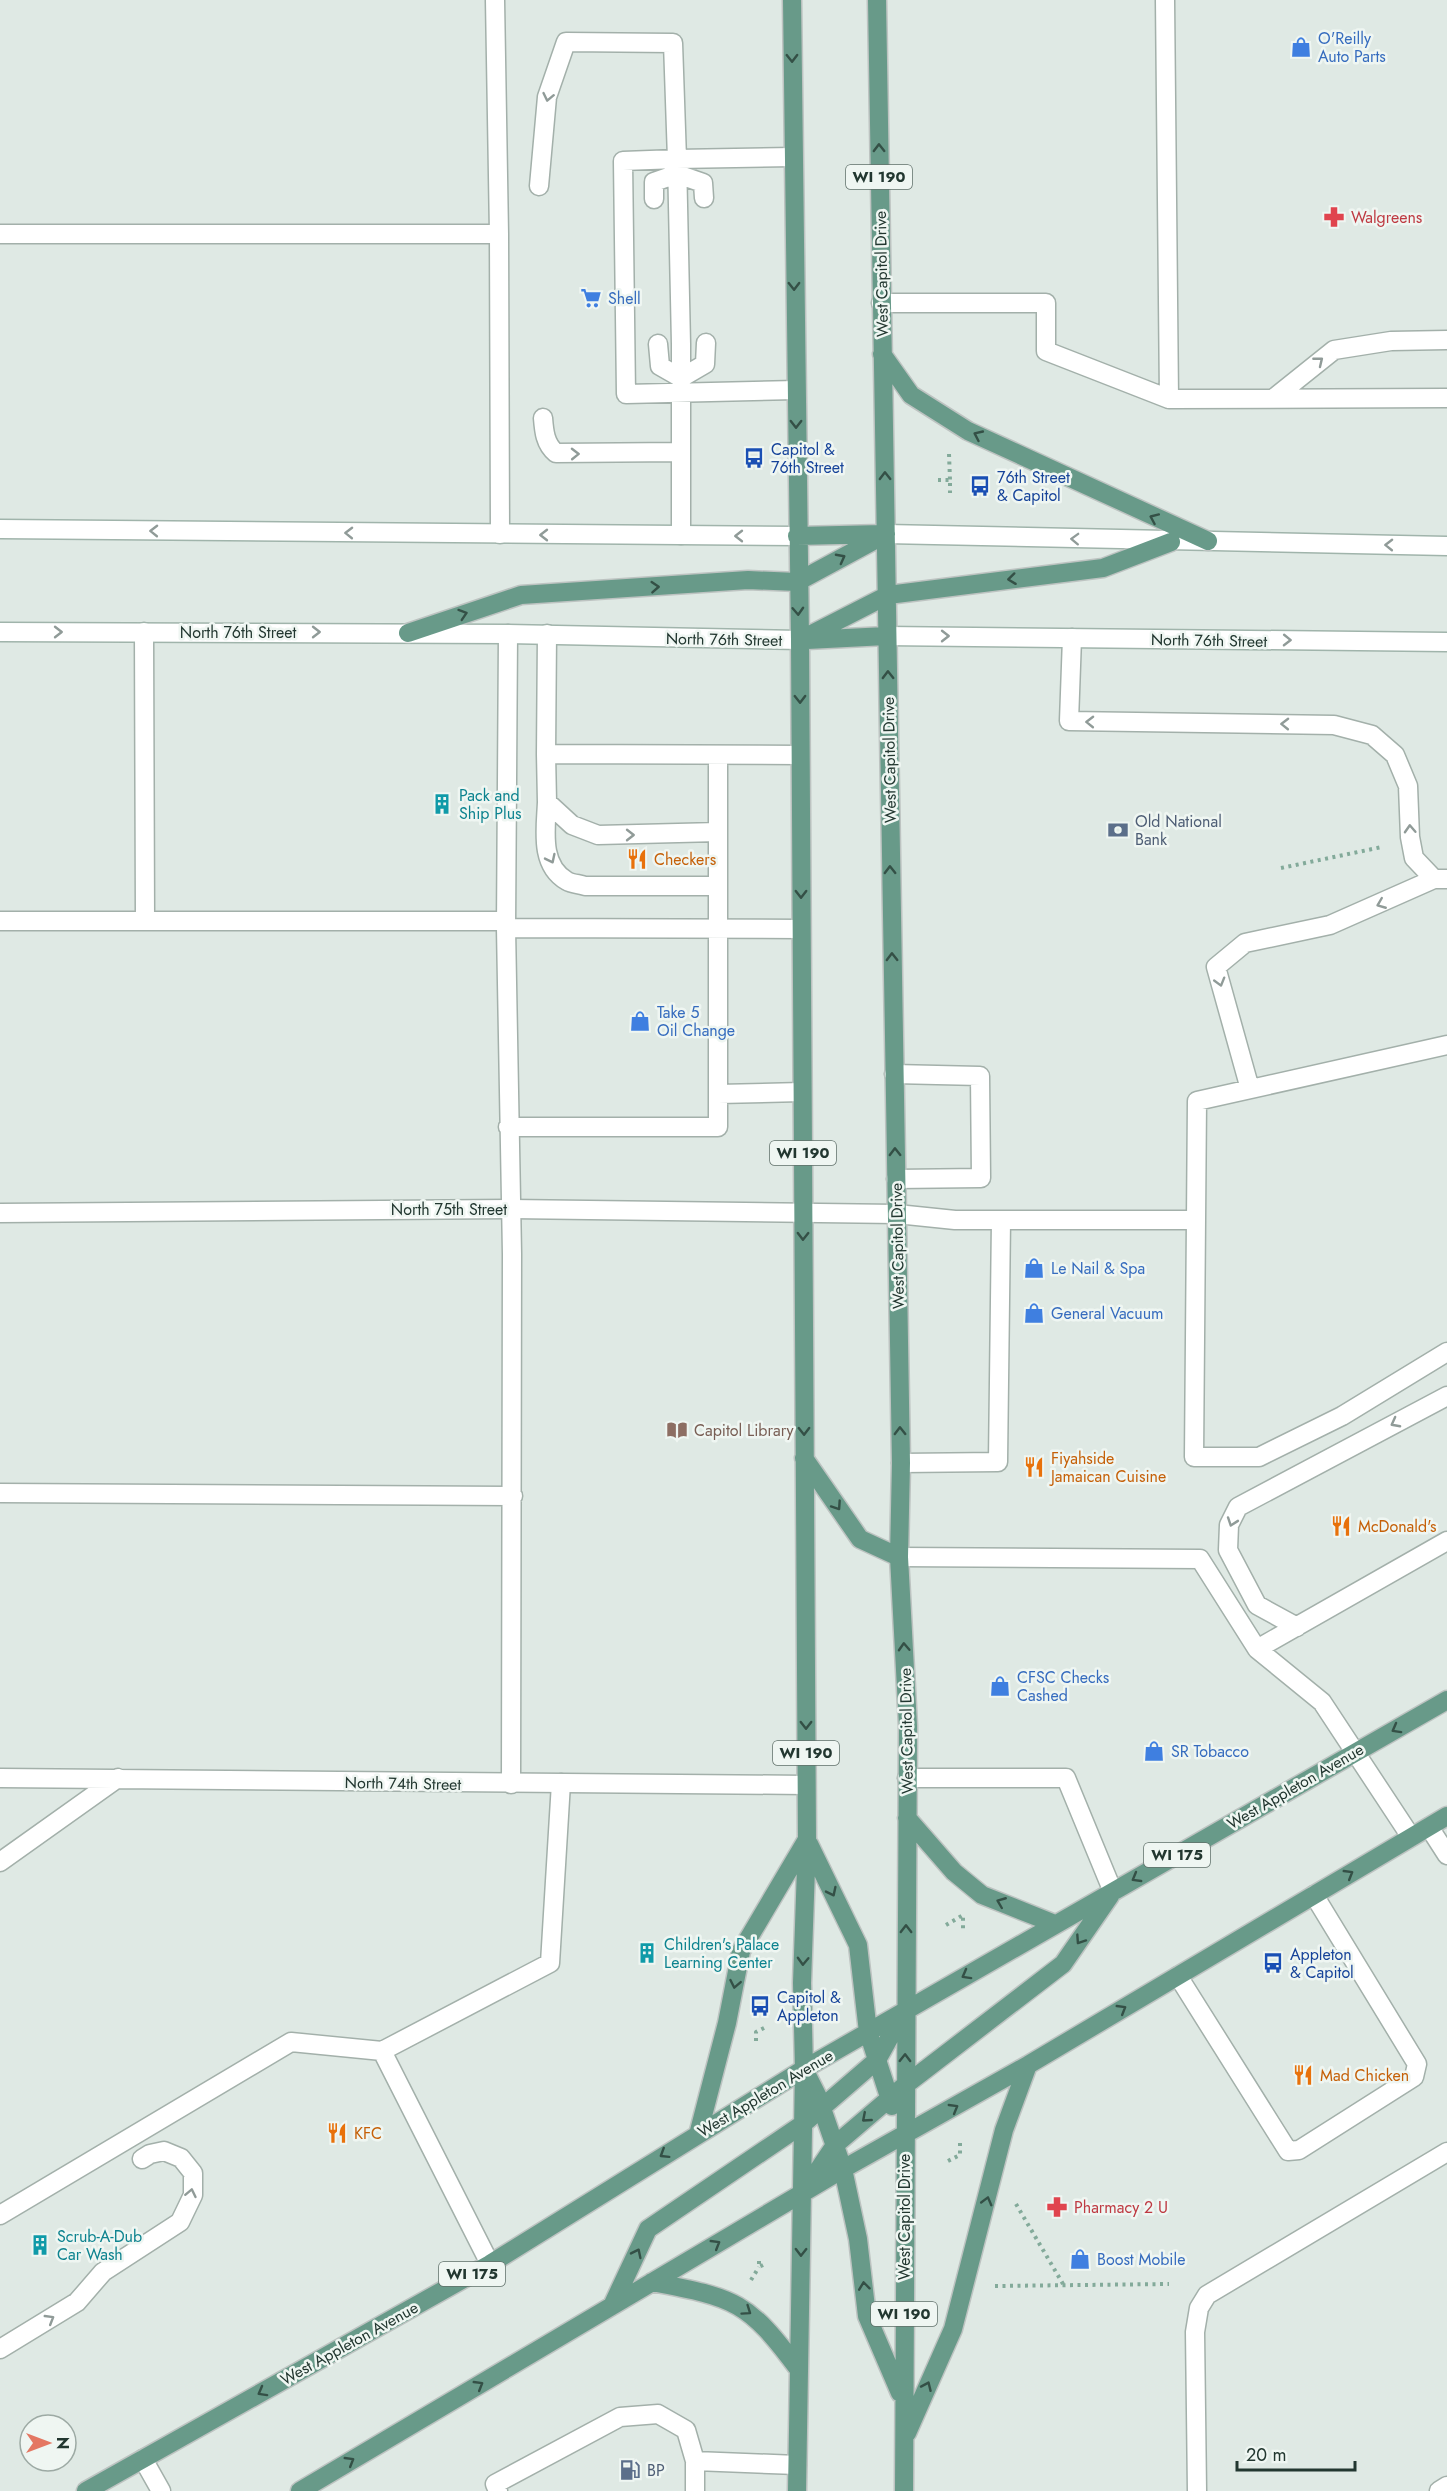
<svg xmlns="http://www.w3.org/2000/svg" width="1447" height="2491" viewBox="0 0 1447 2491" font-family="Jost,sans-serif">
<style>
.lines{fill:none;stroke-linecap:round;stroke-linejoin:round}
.service-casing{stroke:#a3b0aa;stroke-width:21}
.minor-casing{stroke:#a3b0aa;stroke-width:21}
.secondary-casing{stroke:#a0b4ab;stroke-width:21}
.primary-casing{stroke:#bdc3c1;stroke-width:21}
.path{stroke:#83aa9a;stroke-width:4;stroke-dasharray:3 4.5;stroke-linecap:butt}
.service{stroke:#fff;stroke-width:18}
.minor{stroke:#fff;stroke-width:18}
.secondary{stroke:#fff;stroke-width:18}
.primary{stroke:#689a89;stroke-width:18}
.oneway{stroke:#345046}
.oneway2{stroke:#909b98}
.labels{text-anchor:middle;stroke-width:5;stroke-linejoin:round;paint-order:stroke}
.shield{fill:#eff6f2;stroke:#60706a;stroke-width:1.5}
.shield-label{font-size:15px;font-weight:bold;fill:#223730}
.shop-label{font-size:16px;fill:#366cbe;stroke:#eff6f2;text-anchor:start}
.health-label{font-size:16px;fill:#be3a42;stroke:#eff6f2;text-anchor:start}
.street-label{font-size:16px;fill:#223730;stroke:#eff6f2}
.transit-label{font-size:16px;fill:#164399;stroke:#eff6f2;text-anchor:start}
.culture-label{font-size:16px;fill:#0d838f;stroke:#eff6f2;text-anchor:start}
.service-label{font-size:16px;fill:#4e5e75;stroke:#eff6f2;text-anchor:start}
.food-label{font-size:16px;fill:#c56008;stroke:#eff6f2;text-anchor:start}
.education-label{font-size:16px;fill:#785e54;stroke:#eff6f2;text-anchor:start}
</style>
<rect width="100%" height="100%" fill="#dfe9e4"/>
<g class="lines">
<!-- service casing -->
<g class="service-casing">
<path id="service" d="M495,0L499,234L500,534
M1165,0L1169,399
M539,186L547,97L566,42L673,43L677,159L623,161L626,394L796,390
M654,199V182L677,174L703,183L704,198
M0,234H499
M881,303H1046V351L1169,399L1447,398
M658,344L660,366L681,378
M681,378L705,364L706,343
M1274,398L1334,350L1391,341L1447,340
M543,418C544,431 545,444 556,453L681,452
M681,535V344L677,159L793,157
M144,632L145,920
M508,634L506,928L512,1254L511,1784
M547,634L546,754L800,755
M1072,638L1069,721L1334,725L1372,735L1395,755L1408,786L1410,837L1414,858L1434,879
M546,754L547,802L572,825L598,835L718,832
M547,802C546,828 539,865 567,881C572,884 580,884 585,886H718
M0,921H506
M506,928L801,929
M1447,1045L1197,1101L1194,1457H1259L1342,1416L1447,1352
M894,1074L980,1076L981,1178L896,1179
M1250,1089L1216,967L1245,943L1330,925L1434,879H1447
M718,1094L802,1092
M508,1127H718V755
M897,1214L955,1220H1196
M901,1463L998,1462L1001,1220
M0,1493L513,1496
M899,1557L1200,1559L1257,1649L1322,1702L1411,1837
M1297,1627L1257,1605L1228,1550L1229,1525L1238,1507L1447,1396
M1257,1649L1447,1541
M907,1778H1066L1113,1892
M1429,1827L1447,1855
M1178,1976L1288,2151L1299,2150L1414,2077L1417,2064L1314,1895
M382,2051L550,1963L561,1783
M0,2215L291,2042L382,2051L490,2264
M0,2349L77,2302L103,2272L180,2222L193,2195V2173L181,2158L164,2151L150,2154L142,2159
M143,2459L161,2491
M695,2461L797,2465
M498,2491L495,2484L620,2417L658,2414L686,2430L695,2461V2491
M1197,2491L1195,2332L1199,2308L1207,2295L1447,2152"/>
</g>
<!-- minor casing -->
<g class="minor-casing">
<path id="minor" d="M0,1213L511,1209L897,1214
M0,1778L806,1785
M0,1862L118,1778
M1439,2491L1447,2486"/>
</g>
<!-- secondary casing -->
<g class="secondary-casing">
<path id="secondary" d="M0,529L797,536
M886,534L1447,546
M0,632L508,634L800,640
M886,636L1447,642"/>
</g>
<!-- primary casing -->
<g class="primary-casing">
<path id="primary" d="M792,0L800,640L807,1839L802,1983L804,2069L797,2491
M877,0L901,1463L899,1557L908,1726L904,2491
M882,354L911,395L968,431L1208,541
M797,536L882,534
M408,633L521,595L748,580L797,582L886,534
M800,640L888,595L1103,568L1171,542
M807,640L886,636
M804,1458L860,1539L899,1557
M907,1818L954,1872L982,1895L1055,1924
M809,1844L858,1945L868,2032L892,2106
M805,2071L818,2097L843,2169L858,2239L867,2316L900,2393
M699,2131L727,2023L741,1951L806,1841
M806,2188L835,2145L904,2086L1063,1964L1110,1896
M652,2282C736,2298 748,2301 799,2370
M612,2306L648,2229L803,2124L877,2060L905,2010
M907,2433L953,2329L1004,2130L1028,2065
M86,2491L490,2264L804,2069L1447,1700
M300,2491L843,2169L1028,2065L1447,1816"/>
</g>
<!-- path -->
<path class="path" d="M949,454L950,480
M938,480H950V493
M1281,868L1382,847
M946,1925L963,1915V1929
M756,2041V2032L766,2027
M960,2143V2155
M948,2161L960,2155
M1016,2204L1063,2284
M759,2261V2267L765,2264
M751,2280L759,2267
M995,2286L1169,2284"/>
<!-- service -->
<use href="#service" class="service"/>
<!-- minor -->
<use href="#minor" class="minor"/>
<!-- secondary -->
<use href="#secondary" class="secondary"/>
<!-- primary -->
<use href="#primary" class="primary"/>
</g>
<!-- one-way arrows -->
<defs><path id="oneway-chevron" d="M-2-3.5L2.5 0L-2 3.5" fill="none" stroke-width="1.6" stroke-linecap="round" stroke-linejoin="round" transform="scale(1.5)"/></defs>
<g class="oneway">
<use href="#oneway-chevron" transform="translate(792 58) rotate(89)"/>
<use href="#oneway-chevron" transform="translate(879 148) rotate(-91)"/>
<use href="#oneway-chevron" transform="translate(794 286) rotate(89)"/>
<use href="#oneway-chevron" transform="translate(796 424) rotate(90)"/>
<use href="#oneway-chevron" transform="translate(978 435) rotate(-155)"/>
<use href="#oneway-chevron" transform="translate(885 476) rotate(-91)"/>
<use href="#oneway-chevron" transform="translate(1154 518) rotate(-156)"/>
<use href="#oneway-chevron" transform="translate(841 558) rotate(-28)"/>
<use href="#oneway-chevron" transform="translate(1012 579) rotate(173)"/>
<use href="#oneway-chevron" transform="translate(655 587) rotate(-4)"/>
<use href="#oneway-chevron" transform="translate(798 611) rotate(87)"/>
<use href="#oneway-chevron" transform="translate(463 614) rotate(-18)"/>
<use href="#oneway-chevron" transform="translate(888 675) rotate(-91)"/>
<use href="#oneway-chevron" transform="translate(800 699) rotate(89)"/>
<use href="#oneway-chevron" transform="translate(890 870) rotate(-91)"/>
<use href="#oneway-chevron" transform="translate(801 894) rotate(90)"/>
<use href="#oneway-chevron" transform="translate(892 957) rotate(-91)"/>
<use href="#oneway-chevron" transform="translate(895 1152) rotate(-91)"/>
<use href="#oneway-chevron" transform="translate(803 1236) rotate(91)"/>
<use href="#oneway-chevron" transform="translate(804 1431) rotate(89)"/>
<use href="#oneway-chevron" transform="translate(900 1431) rotate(-91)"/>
<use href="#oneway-chevron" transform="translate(837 1506) rotate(56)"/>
<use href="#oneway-chevron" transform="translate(904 1647) rotate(-93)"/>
<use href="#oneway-chevron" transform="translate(806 1725) rotate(90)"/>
<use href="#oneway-chevron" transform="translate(1396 1729) rotate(151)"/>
<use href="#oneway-chevron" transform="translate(1349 1874) rotate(-31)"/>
<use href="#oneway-chevron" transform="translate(1136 1878) rotate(150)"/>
<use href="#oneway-chevron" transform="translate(832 1892) rotate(64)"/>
<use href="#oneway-chevron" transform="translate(1001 1902) rotate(-158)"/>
<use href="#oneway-chevron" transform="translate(906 1929) rotate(-90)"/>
<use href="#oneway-chevron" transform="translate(1080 1940) rotate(124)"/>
<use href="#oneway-chevron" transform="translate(803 1961) rotate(92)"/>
<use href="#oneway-chevron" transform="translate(966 1975) rotate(151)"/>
<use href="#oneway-chevron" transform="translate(735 1984) rotate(101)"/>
<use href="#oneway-chevron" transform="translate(1122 2009) rotate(-31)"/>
<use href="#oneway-chevron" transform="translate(905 2058) rotate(-89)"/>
<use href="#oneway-chevron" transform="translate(954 2108) rotate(-30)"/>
<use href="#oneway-chevron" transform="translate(866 2118) rotate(139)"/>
<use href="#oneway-chevron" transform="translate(664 2154) rotate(148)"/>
<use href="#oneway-chevron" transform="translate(987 2201) rotate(-75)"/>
<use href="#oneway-chevron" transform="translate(716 2244) rotate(-31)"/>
<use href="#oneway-chevron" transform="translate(801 2252) rotate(91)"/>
<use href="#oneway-chevron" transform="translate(637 2253) rotate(-64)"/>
<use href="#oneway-chevron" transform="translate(864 2286) rotate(-97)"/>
<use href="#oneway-chevron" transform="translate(747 2311) rotate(35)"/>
<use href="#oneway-chevron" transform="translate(479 2385) rotate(-31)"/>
<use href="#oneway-chevron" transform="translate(927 2386) rotate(-66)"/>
<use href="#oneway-chevron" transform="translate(262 2392) rotate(151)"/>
<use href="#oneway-chevron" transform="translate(350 2461) rotate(-31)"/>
</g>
<g class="oneway2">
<use href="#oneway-chevron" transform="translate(548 97) rotate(102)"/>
<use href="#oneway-chevron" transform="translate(1319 361) rotate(-39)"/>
<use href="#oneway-chevron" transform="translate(575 454) rotate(-1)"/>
<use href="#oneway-chevron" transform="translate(154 531) rotate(-179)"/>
<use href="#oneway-chevron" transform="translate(349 533) rotate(-179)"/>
<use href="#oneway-chevron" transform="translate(544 535) rotate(-180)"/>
<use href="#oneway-chevron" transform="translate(739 536) rotate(-180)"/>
<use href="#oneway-chevron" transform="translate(1075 539) rotate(-178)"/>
<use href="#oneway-chevron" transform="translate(1389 545) rotate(-179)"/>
<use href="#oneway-chevron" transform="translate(58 632)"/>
<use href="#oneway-chevron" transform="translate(316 632)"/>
<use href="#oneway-chevron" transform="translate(945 636)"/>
<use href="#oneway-chevron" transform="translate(1287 640) rotate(1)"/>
<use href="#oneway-chevron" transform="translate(1090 722) rotate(-179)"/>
<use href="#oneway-chevron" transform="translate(1285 724) rotate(-179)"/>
<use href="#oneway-chevron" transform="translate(1410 829) rotate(-93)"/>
<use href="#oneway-chevron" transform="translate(630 835)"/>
<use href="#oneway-chevron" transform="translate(551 859) rotate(64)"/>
<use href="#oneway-chevron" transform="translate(1381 904) rotate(158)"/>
<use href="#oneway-chevron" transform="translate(1220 982) rotate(74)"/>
<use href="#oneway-chevron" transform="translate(1395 1423) rotate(152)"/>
<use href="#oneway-chevron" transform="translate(1232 1522) rotate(109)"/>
<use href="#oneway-chevron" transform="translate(191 2193) rotate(-78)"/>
<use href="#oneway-chevron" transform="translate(50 2319) rotate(-31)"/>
</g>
<!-- icons -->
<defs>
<g id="shop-bare" transform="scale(1.62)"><path d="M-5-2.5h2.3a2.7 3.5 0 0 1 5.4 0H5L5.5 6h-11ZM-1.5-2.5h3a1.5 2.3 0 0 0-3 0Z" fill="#3f7fe0" stroke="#eff6f2" stroke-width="2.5" paint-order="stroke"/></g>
<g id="pharmacy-bare" transform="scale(1.62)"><path d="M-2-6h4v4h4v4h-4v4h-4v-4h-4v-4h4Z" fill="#e0444e" stroke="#eff6f2" stroke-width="2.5" paint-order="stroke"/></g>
<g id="supermarket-bare" transform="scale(1.62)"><path d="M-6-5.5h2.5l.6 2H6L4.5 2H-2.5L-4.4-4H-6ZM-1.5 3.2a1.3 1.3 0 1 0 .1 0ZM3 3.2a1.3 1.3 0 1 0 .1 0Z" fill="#3f7fe0" stroke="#eff6f2" stroke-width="2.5" paint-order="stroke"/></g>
<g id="bus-bare" transform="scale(1.62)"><path d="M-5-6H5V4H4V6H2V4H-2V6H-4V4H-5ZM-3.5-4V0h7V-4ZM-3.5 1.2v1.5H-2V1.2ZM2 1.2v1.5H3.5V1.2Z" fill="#1a4fb4" stroke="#eff6f2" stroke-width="2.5" paint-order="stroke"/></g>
<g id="building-bare" transform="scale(1.62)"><path d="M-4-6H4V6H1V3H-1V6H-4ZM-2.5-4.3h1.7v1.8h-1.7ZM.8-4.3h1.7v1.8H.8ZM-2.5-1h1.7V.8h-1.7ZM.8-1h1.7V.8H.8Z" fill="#0f9aa8" stroke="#eff6f2" stroke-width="2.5" paint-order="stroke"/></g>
<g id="bank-bare" transform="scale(1.62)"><path d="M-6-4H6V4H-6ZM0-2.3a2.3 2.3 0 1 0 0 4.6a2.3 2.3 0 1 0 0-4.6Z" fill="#5c6f8a" stroke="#eff6f2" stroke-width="2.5" paint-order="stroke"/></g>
<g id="restaurant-bare" transform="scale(1.62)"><path d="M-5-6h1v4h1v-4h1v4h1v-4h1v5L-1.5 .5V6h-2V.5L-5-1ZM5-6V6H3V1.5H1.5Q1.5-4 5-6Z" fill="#e8710a" stroke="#eff6f2" stroke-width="2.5" paint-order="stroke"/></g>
<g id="library-bare" transform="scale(1.62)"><path d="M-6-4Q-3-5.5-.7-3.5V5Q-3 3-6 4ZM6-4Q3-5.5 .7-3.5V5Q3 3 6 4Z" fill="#8d6e63" stroke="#eff6f2" stroke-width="2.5" paint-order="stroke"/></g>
<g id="fuel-bare" transform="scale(1.62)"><path d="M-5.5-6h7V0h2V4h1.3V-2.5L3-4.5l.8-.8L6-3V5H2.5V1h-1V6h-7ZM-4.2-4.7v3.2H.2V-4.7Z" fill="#5c6f8a" stroke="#eff6f2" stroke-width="2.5" paint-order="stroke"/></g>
</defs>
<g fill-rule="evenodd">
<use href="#shop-bare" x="1301" y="47"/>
<use href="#pharmacy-bare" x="1334" y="217"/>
<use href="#supermarket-bare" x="591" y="298"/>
<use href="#bus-bare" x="754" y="458"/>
<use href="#bus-bare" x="980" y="486"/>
<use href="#building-bare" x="442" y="804"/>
<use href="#bank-bare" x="1118" y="830"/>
<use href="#restaurant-bare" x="637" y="859"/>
<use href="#shop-bare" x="640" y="1021"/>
<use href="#shop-bare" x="1034" y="1268"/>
<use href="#shop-bare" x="1034" y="1313"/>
<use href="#library-bare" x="677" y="1430"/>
<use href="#restaurant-bare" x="1034" y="1467"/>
<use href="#restaurant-bare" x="1341" y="1526"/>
<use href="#shop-bare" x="1000" y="1686"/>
<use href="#shop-bare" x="1154" y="1751"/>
<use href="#building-bare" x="647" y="1953"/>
<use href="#bus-bare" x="1273" y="1963"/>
<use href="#bus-bare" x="760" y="2006"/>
<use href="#restaurant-bare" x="1303" y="2075"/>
<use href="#restaurant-bare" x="337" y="2133"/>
<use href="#pharmacy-bare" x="1057" y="2207"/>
<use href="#building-bare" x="40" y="2245"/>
<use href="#shop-bare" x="1080" y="2259"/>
<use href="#fuel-bare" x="630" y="2470"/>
</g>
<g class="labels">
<!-- shield labels -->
<g class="shield">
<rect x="846" y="165" width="66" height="24" rx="4.5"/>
<rect x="770" y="1141" width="66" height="24" rx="4.5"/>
<rect x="773" y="1741" width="66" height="24" rx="4.5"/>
<rect x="1144" y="1843" width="66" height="24" rx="4.5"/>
<rect x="439" y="2262" width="66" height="24" rx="4.5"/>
<rect x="871" y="2302" width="66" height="24" rx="4.5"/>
</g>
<g class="shield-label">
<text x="879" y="182">WI 190</text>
<text x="803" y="1158">WI 190</text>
<text x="806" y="1758">WI 190</text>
<text x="1177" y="1860">WI 175</text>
<text x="472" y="2279">WI 175</text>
<text x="904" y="2319">WI 190</text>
</g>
<!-- shop labels -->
<g class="shop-label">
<text x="1318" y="44">O'Reilly<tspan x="1318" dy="18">Auto Parts</tspan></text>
<text x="608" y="304">Shell</text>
<text x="657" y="1018">Take 5<tspan x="657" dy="18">Oil Change</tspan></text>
<text x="1051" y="1274">Le Nail &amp; Spa</text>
<text x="1051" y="1319">General Vacuum</text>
<text x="1017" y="1683">CFSC Checks<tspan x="1017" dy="18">Cashed</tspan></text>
<text x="1171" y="1757">SR Tobacco</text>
<text x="1097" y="2265">Boost Mobile</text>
</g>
<!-- health labels -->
<g class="health-label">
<text x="1351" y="223">Walgreens</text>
<text x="1074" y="2213">Pharmacy 2 U</text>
</g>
<!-- street labels -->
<g class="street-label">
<text transform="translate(881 274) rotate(-91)" y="6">West Capitol Drive</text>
<text x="238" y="638">North 76th Street</text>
<text transform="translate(724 639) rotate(1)" y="6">North 76th Street</text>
<text transform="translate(1209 640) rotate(1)" y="6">North 76th Street</text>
<text transform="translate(889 760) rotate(-91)" y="6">West Capitol Drive</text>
<text x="449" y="1215">North 75th Street</text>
<text transform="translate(897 1246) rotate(-91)" y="6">West Capitol Drive</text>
<text transform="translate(906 1731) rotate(-91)" y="6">West Capitol Drive</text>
<text transform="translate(403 1783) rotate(1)" y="6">North 74th Street</text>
<text transform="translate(1295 1786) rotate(-30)" y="6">West Appleton Avenue</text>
<text transform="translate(765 2093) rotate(-31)" y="6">West Appleton Avenue</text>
<text transform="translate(904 2217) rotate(-90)" y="6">West Capitol Drive</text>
<text transform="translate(349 2343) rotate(-29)" y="6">West Appleton Avenue</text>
</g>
<!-- transit labels -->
<g class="transit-label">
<text x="771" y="455">Capitol &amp;<tspan x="771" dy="18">76th Street</tspan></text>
<text x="997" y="483">76th Street<tspan x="997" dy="18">&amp; Capitol</tspan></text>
<text x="1290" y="1960">Appleton<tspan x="1290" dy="18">&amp; Capitol</tspan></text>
<text x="777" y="2003">Capitol &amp;<tspan x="777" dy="18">Appleton</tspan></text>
</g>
<!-- culture labels -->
<g class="culture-label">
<text x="459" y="801">Pack and<tspan x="459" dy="18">Ship Plus</tspan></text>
<text x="664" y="1950">Children's Palace<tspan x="664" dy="18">Learning Center</tspan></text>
<text x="57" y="2242">Scrub-A-Dub<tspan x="57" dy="18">Car Wash</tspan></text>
</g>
<!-- service labels -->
<g class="service-label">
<text x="1135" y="827">Old National<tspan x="1135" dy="18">Bank</tspan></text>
<text x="647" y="2476">BP</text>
</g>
<!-- food labels -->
<g class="food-label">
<text x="654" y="865">Checkers</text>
<text x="1051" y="1464">Fiyahside<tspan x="1051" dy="18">Jamaican Cuisine</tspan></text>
<text x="1358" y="1532">McDonald's</text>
<text x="1320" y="2081">Mad Chicken</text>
<text x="354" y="2139">KFC</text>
</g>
<!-- education labels -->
<g class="education-label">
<text x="694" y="1436">Capitol Library</text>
</g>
</g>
<!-- north arrow -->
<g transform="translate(48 2443) rotate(90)"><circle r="28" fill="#eff6f2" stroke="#9daaa4" stroke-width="1.5"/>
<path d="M0-4.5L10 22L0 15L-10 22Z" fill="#e47762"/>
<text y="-9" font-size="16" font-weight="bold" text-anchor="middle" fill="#223730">N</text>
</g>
<!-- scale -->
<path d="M1237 2461v9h118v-9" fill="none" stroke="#223730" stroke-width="3"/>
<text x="1246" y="2461" font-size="18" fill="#223730" stroke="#eff6f2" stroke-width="4.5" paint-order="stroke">20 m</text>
</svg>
